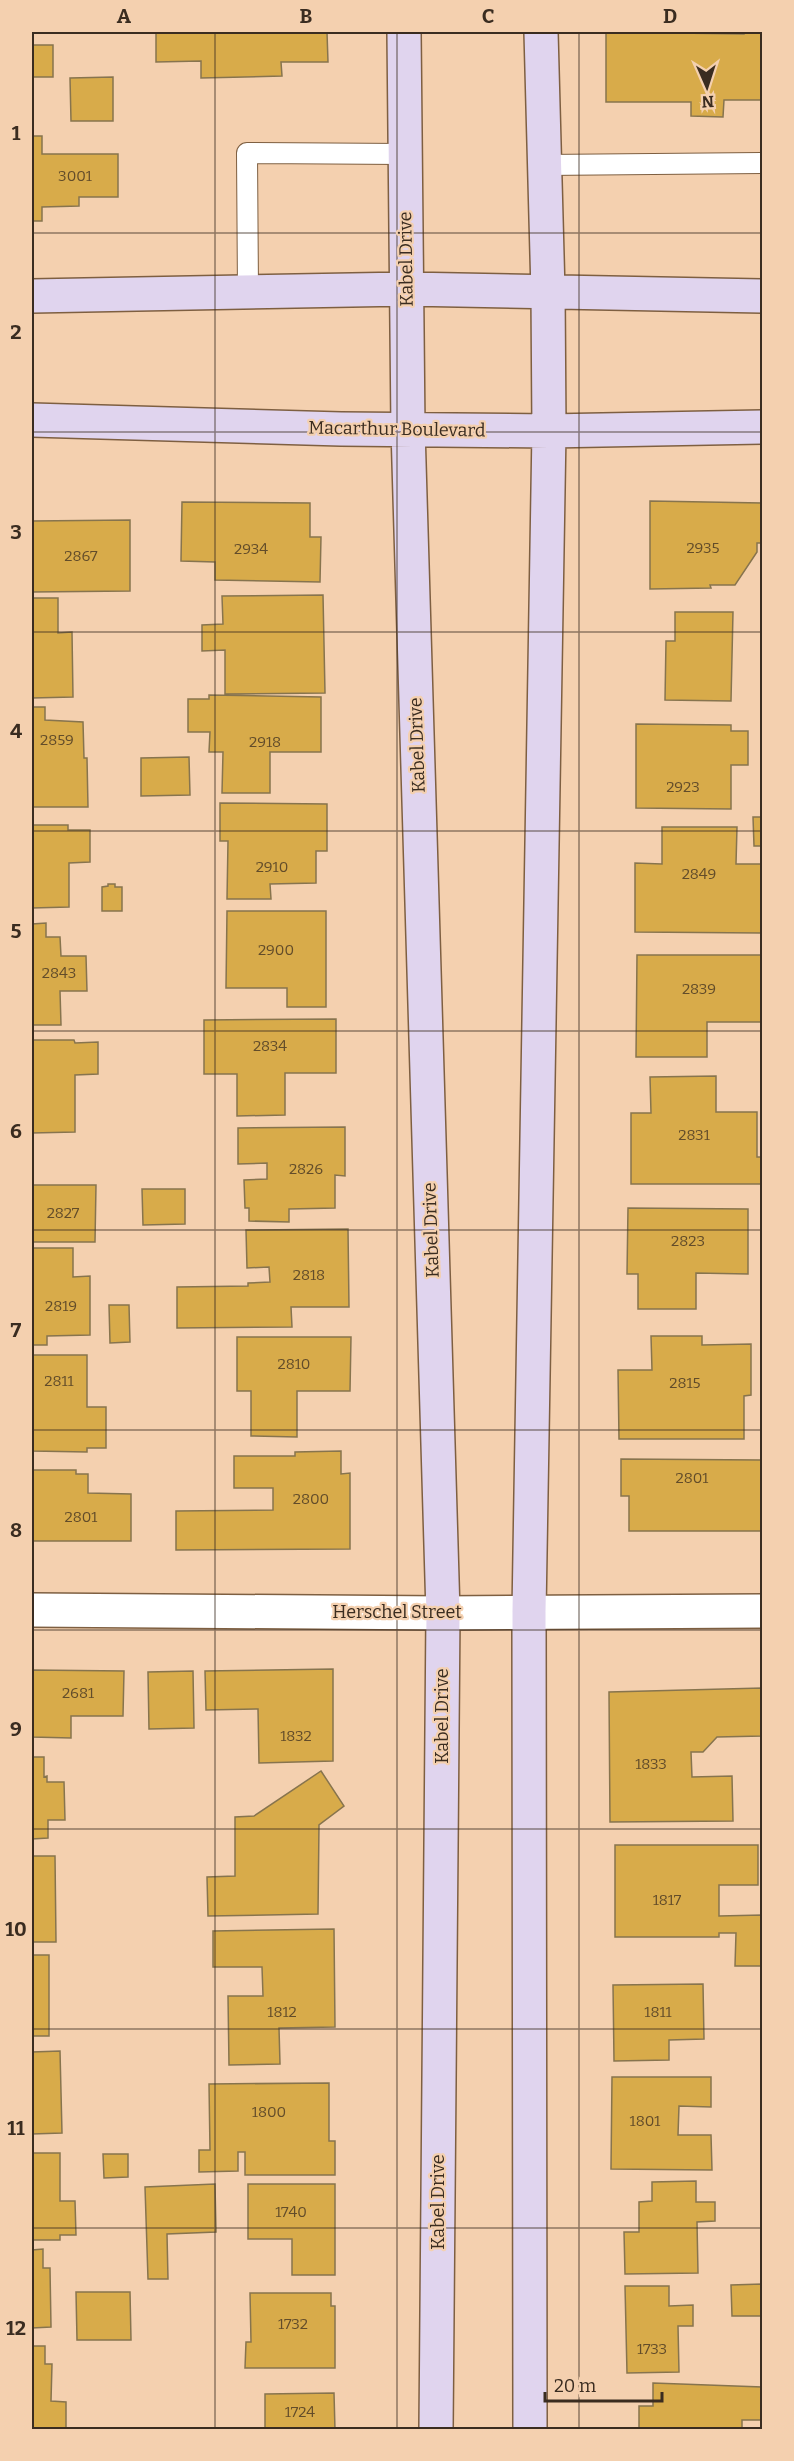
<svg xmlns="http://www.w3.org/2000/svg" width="794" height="2461" viewBox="0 0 794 2461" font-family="Bitter,serif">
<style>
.building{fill:#d8ab4a;stroke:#87744e;stroke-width:1.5}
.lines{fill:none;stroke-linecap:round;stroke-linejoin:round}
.lane-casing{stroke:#7e5f41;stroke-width:22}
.street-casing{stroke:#7e5f41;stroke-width:36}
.secondary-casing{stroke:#7e5f41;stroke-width:36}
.lane{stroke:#fff;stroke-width:20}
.street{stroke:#fff;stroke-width:33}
.secondary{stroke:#e0d4ee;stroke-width:33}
.grid{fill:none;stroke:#3a2c20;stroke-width:1.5;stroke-opacity:0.55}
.labels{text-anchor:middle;stroke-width:4.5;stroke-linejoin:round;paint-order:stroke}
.number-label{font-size:15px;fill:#624c2a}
.street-label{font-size:18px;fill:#3a2c20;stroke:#f4d0af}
.neatline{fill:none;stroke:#3a2c20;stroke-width:2}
.grid-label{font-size:20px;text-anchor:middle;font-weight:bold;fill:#3a2c20}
</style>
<rect width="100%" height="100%" fill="#f4d0af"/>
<!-- building -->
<path class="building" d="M156,32H327L328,62H281L282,76L201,78V61L156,62Z
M606,32L744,34V32H762V100H724L723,117L691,116V102H606Z
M32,45H53V77H32Z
M113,77V121H71L70,78Z
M32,136H42V154H118V197H79V206L42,207V221H32Z
M650,501L762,503V543H757V552L735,585H710L711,588L650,589Z
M182,502L310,503V537H321L320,582L215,580V562L181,561Z
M130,520V591L32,592V521Z
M323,595L325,693L225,694V650L202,651V625L223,624L222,596Z
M32,598H58V633L72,632L73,697L32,698Z
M675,612H733L731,701L665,700L666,641H675Z
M209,695L321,697V752H270V793H222L223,752H209L210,732H188V699H209Z
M32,707H45V720L83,722L84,758H87L88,807H32Z
M636,724L731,725V731H748V765H731V809L636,808Z
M189,757L190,795L141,796V758Z
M220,803L327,804V851H316V883L270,884L271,899H227L228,841H220Z
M753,817H762V846H754Z
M32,825H68V830H90V862L69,863V907L32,908Z
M662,827H737L736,864H762L761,933L635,932V863L662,864Z
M108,884H115V887H122V911H102V887L108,886Z
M227,911H326V1007H287V988H226Z
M46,923V937H60L61,956H86L87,991H60L61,1025H32V924Z
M637,955H762V1022H707V1057H636Z
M336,1019V1073H285V1115L237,1116V1074H204V1020Z
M32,1040H74L75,1043L98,1042V1074L75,1075V1132L32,1133Z
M716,1076V1112H757V1157H762V1184H631V1113H651L650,1077Z
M345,1127V1176L335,1175V1208L289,1209V1222L249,1221V1208H245L244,1180L267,1179V1163L238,1164V1128Z
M32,1185H96L95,1242H32Z
M142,1189H185V1224L143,1225Z
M628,1208L748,1209V1274L696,1273V1309H638V1274H627Z
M348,1229L349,1307H291L292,1327L177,1328V1287L248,1286V1283L270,1282L269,1267L247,1268L246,1230Z
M32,1248H73V1277L90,1276V1335L47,1336V1345H32Z
M109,1305H129L130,1342L110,1343Z
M651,1336H702V1345L751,1344V1395L744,1396V1439H619L618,1370H652Z
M237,1337H351L350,1391H297V1437L251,1436V1391H237Z
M32,1355H87V1407H106V1448H87V1452L32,1451Z
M341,1451V1474L350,1473V1549L176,1550V1511L273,1510V1488H234V1456H295V1452Z
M621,1459L762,1460V1531H629V1496H621Z
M32,1470H76V1474H88V1493L131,1494V1541H32Z
M333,1669V1761L259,1763L258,1709L206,1710L205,1671Z
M32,1670L124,1671L123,1716H71V1738L32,1737Z
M193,1671L194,1728L149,1729L148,1672Z
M762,1688V1736L717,1737L703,1752H691L692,1777L732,1776L733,1821L610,1822L609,1692Z
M32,1757H44V1777L47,1776V1782H64L65,1820H48V1838L32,1839Z
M321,1771L344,1806L319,1825L318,1914L208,1916L207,1877L235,1876V1817L254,1816Z
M615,1845H758V1885H719V1916L762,1915V1966H735L736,1933H719V1937H615Z
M32,1856H55L56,1942H32Z
M334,1929L335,2027L279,2028L280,2064L229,2065L228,1996H263L262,1967H213V1931Z
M32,1955H49V2036H32Z
M703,1984L704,2039L669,2040V2060L614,2061L613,1985Z
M60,2051L62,2133L32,2134V2052Z
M612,2077H711V2107L679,2106L678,2135H711L712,2170L611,2169Z
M329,2083V2141H335V2175H245V2152H238V2171L199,2172V2150H210L209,2084Z
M32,2153H60V2201H75L76,2235H60V2240H32Z
M103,2154H128V2177L104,2178Z
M696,2181V2202H715V2221L697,2222L698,2273L625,2274L624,2232H639V2202L652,2201V2182Z
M215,2184L216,2232L167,2234L168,2279H148L145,2187Z
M248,2184H335V2275H292V2239H248Z
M43,2249V2268H50L51,2327L32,2328V2250Z
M762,2284V2316H732L731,2285Z
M625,2286H669V2306L693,2305V2326H678L679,2372L627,2373Z
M76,2292H130L131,2340H77Z
M250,2293H331V2306H335V2368H245L246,2342H251Z
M32,2346H45V2364H52L51,2401L66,2402V2430H32Z
M653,2383L762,2387V2420H742V2430H639V2406H653Z
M334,2393L335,2430H265V2394Z"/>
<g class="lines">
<!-- lane casing -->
<g class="lane-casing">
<path id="lane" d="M544,165L762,163
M248,292L247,153L404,154"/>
</g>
<!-- street casing -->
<g class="street-casing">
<path id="street" d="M32,1610L443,1613L762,1611"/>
</g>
<!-- secondary casing -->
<g class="secondary-casing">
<path id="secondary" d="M404,32L408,429L443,1613L436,2430
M32,296L407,289L762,296
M32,420L341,429L549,431L762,427
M530,2430L529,1612L549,431L548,292L541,32"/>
</g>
<!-- lane -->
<use href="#lane" class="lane"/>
<!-- street -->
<use href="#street" class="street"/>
<!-- secondary -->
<use href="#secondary" class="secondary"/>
</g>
<!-- grid -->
<path class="grid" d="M215,32V2430M397,32V2430M579,32V2430M32,233H762M32,432H762M32,632H762M32,831H762M32,1031H762M32,1230H762M32,1430H762M32,1630H762M32,1829H762M32,2029H762M32,2228H762"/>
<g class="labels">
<!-- number labels -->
<g class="number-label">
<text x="75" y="181">3001</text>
<text x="703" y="553">2935</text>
<text x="251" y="554">2934</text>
<text x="81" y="561">2867</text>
<text x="57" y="745">2859</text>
<text x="265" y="747">2918</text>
<text x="683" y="792">2923</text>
<text x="272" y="872">2910</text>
<text x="699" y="879">2849</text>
<text x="276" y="955">2900</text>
<text x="59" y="978">2843</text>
<text x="699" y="994">2839</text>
<text x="270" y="1051">2834</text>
<text x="694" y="1140">2831</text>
<text x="306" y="1174">2826</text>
<text x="63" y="1218">2827</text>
<text x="688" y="1246">2823</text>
<text x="309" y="1280">2818</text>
<text x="61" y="1311">2819</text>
<text x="294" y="1369">2810</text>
<text x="59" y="1386">2811</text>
<text x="685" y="1388">2815</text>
<text x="692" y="1483">2801</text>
<text x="311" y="1504">2800</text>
<text x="81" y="1522">2801</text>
<text x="78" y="1698">2681</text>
<text x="296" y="1741">1832</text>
<text x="651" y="1769">1833</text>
<text x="667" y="1905">1817</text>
<text x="282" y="2017">1812</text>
<text x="658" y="2017">1811</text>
<text x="269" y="2117">1800</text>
<text x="645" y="2126">1801</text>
<text x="291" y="2217">1740</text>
<text x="293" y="2329">1732</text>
<text x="652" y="2354">1733</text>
<text x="300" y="2417">1724</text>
</g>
<!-- street labels -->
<g class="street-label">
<text transform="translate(406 259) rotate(-91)" y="6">Kabel Drive</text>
<text transform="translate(397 429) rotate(1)" y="6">Macarthur Boulevard</text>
<text transform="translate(417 745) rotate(-92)" y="6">Kabel Drive</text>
<text transform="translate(431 1230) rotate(-92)" y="6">Kabel Drive</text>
<text x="397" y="1618">Herschel Street</text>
<text transform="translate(442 1716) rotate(-90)" y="6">Kabel Drive</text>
<text transform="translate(438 2202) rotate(-90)" y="6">Kabel Drive</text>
</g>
</g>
<!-- border -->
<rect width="794" height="2461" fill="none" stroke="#f4d0af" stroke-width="66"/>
<!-- north arrow -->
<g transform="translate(707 87) rotate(177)" stroke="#f4d0af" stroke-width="4.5" paint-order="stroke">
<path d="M0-4.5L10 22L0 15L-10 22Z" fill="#3a2c20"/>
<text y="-9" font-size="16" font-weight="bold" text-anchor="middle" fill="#3a2c20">N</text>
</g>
<!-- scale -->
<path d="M545 2392v9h117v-9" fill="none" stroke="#3a2c20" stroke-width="3"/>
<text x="554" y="2392" font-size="18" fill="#3a2c20" stroke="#f4d0af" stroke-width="4.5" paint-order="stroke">20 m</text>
<rect x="33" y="33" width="728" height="2395" class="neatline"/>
<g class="grid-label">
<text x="124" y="23">A</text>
<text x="306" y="23">B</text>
<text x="488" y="23">C</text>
<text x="670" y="23">D</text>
<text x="16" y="140">1</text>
<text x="16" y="339">2</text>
<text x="16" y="539">3</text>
<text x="16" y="738">4</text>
<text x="16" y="938">5</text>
<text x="16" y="1138">6</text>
<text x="16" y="1337">7</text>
<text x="16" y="1537">8</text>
<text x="16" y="1736">9</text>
<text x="16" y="1936">10</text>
<text x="16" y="2135">11</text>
<text x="16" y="2335">12</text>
</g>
</svg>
